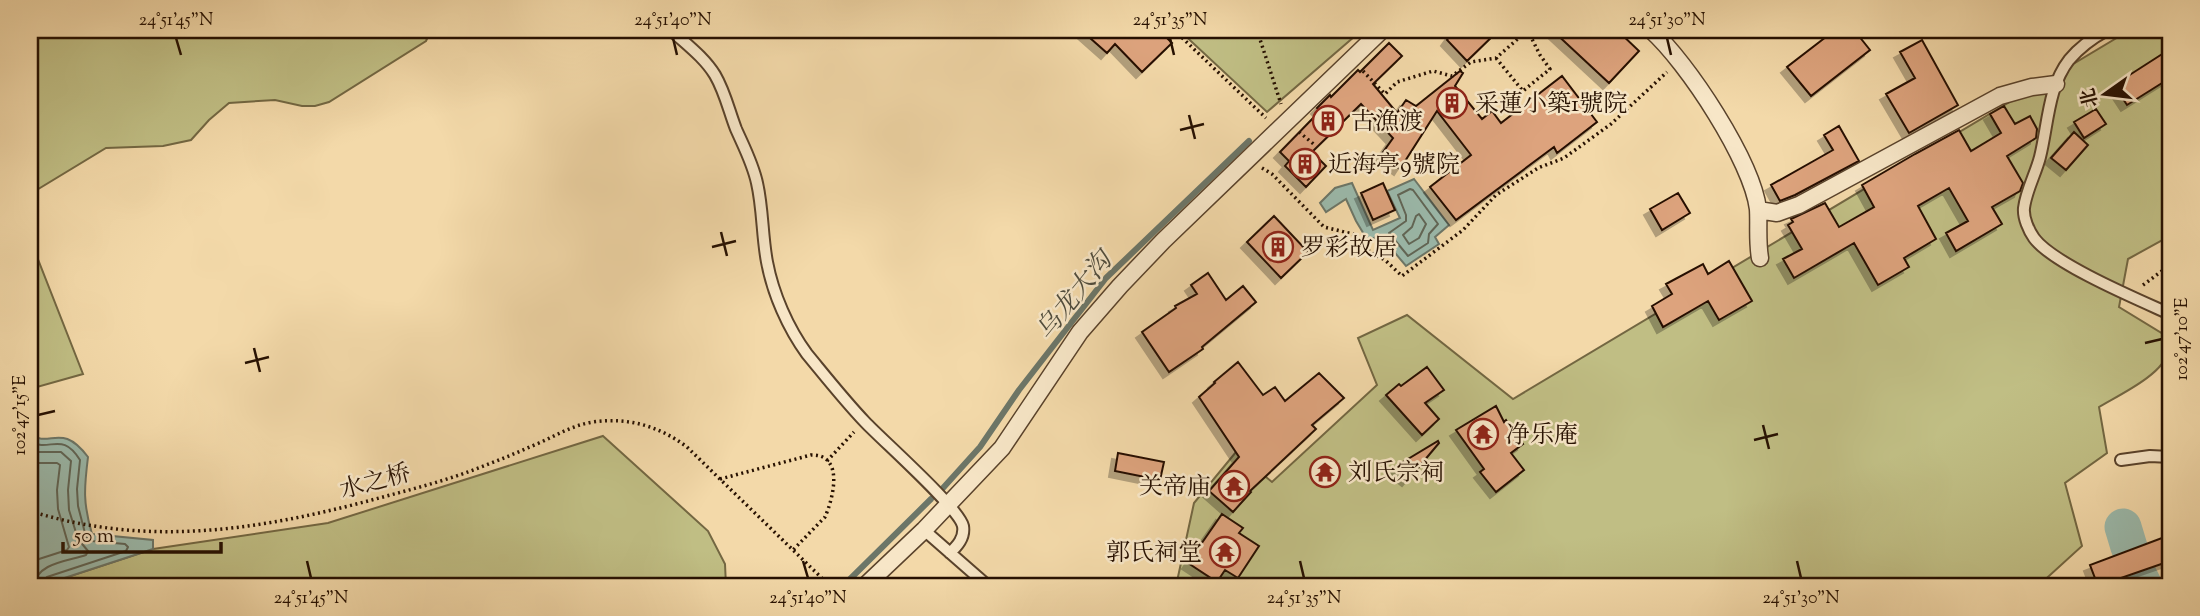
<svg xmlns="http://www.w3.org/2000/svg" width="2200" height="616" viewBox="0 0 2200 616" font-family="'Sorts Mill Goudy','Noto Serif SC',serif">
<style>
.green{fill:#c0be84;stroke:#736742;stroke-width:2}
.water{fill:#9bbaac;stroke:#6c7668;stroke-width:2}
.lines{fill:none;stroke-linecap:round;stroke-linejoin:round}
.shore{stroke:#606556;stroke-width:2}
.stream{stroke:#6c7668;stroke-width:6}
.river{stroke:#9bbaac;stroke-width:37}
.building{fill:#dda37d;stroke:#261001;stroke-width:2;filter:url(#shadow)}
.service-casing{stroke:#59422b;stroke-width:14}
.pedestrian-casing{stroke:#59422b;stroke-width:19}
.path{stroke:#261001;stroke-width:3.5;stroke-dasharray:2 3.5;stroke-linecap:butt}
.service{stroke:#f7e6c7;stroke-width:10}
.pedestrian{stroke:#f7e6c7;stroke-width:16}
.ticks{fill:none;stroke:#261001;stroke-width:2.5}
.labels{text-anchor:middle;stroke-width:5;stroke-linejoin:round;paint-order:stroke}
.poi-label{font-size:24px;fill:#261001;stroke:#f7e6c7;text-anchor:start}
.street-label{font-size:24px;fill:#261001;stroke:#f7e6c7}
.water-label{font-size:26px;font-style:italic;fill:#4f4c3d;stroke:#f7e6c7}
.neatline{fill:none;stroke:#261001;stroke-width:2.5}
.ticks-label{font-size:18px;text-anchor:middle;fill:#261001}
</style>
<defs>
<filter id="shadow"><feDropShadow dx="-6" dy="6" stdDeviation="0" flood-color="#0004"/></filter>
</defs>
<rect width="100%" height="100%" fill="#f3d9a9"/>
<filter id="stains"><feTurbulence type="fractalNoise" baseFrequency=".00286" numOctaves="4"/><feColorMatrix values="0 0 0 0 .2 0 0 0 0 .09 0 0 0 0 .02 0 0 0 .5 -.17"/></filter>
<radialGradient id="worn" r=".72"><stop offset=".6" stop-color="#630" stop-opacity="0"/><stop offset="1" stop-color="#630" stop-opacity=".3"/></radialGradient>
<!-- green -->
<path class="green" d="M30,30H431L426,41L329,102L315,106H302L275,100L229,103L209,120L191,140L163,146L106,148L30,194Z
M1179,30H1362L1267,112Z
M2130,30H2170V236L2128,259L2119,307L2163,334C2165,339 2168,346 2168,351C2165,374 2117,396 2099,407L2107,453L2065,483L2082,546L2038,586H1176L1194,503L1236,452L1272,482L1377,385L1358,338L1407,315L1513,399Z
M30,239L83,374L30,389Z
M603,436L708,531L725,564L726,586H40L153,549L328,523Z"/>
<!-- water -->
<path class="water" d="M1414,179L1449,225L1435,237L1439,244L1406,266L1380,235L1368,241L1356,221L1346,199L1326,212L1320,203L1335,188L1352,183L1373,230L1400,218L1387,191Z
M30,434C50,449 61,421 88,457C84,489 83,503 92,534L153,540V549L40,586H30Z"/>
<g class="lines">
<!-- shore -->
<path class="shore" d="M1410,189L1413,190L1438,224L1429,234L1428,243L1408,256L1389,233L1406,221V215L1398,195Z
M1419,214L1426,224L1419,238L1409,244L1403,235L1412,227L1416,216Z
M30,442C51,452 62,431 80,460L77,489L78,506L86,537L92,541L125,544L128,547L126,551L47,577L43,581V586
M30,452H61L71,461L68,490L69,510L78,539L88,551L86,555C68,561 36,563 34,586
M30,463H57L60,465L57,490L58,509L69,547L67,550L39,559L30,567"/>
<!-- stream -->
<path class="stream" d="M943,488L980,447L1019,390L1106,278L1249,141
M845,584L931,499"/>
<!-- river -->
<path class="river" d="M2123,527L2129,547
M2138,574L2144,586"/>
</g>
<!-- building -->
<path class="building" d="M1081,30H1159L1172,43L1142,72L1115,44L1107,53Z
M1454,30H1499L1467,61L1447,40Z
M1552,30H1617L1639,51L1609,83Z
M1835,30H1854L1870,50L1811,96L1787,67Z
M1922,40L1958,105L1909,133L1886,94L1915,78L1900,52Z
M1389,43L1402,56L1373,84L1397,113L1406,100L1416,106L1460,71L1463,73L1455,86L1482,119L1492,111L1501,123L1562,76L1597,122L1557,153L1554,147L1456,220L1430,187L1471,155L1437,111L1400,169L1381,155L1393,138L1361,104L1312,152L1326,166L1306,187L1285,166L1289,161L1280,152L1320,111L1317,108L1330,95L1331,97L1358,70L1360,72Z
M2170,49V78L2127,105L2114,85Z
M2004,106L2015,124L2030,116L2037,129L2036,138L2007,156L2023,183L2020,191L1992,207L2002,224L1956,251L1946,233L1968,221L1949,188L1918,206L1936,239L1904,258L1909,267L1878,285L1854,243L1794,278L1783,259L1802,249L1788,225L1793,222L1791,219L1825,203L1839,227L1874,207L1862,185L1915,154L1959,130L1971,151L2001,133L1990,114Z
M2096,109L2106,124L2084,138L2074,122Z
M1839,126L1859,161L1795,195L1780,201L1771,185L1833,150L1824,135Z
M2074,132L2088,145L2066,170L2051,158Z
M1383,183L1395,210L1373,220L1361,193Z
M1678,193L1690,213L1662,230L1650,209Z
M1274,216L1308,252L1281,278L1247,242Z
M1729,261L1752,301L1719,320L1708,301L1663,327L1652,306L1672,294L1666,284L1703,264L1708,274Z
M1208,273L1226,300L1243,286L1256,302L1202,347L1203,349L1169,372L1142,332L1176,308L1175,306L1197,294L1191,285Z
M1238,362L1263,395L1275,387L1285,401L1319,373L1344,398L1312,425L1316,429L1250,491L1251,492L1233,512L1209,491L1239,457L1199,397L1215,383L1214,382Z
M1427,367L1444,390L1425,403L1439,419L1422,435L1386,395L1399,384L1401,386Z
M1496,406L1504,422L1506,420L1523,444L1511,453L1524,470L1496,492L1480,472L1484,469L1456,430Z
M1438,441L1439,443L1408,480L1393,468Z
M1118,453L1164,462L1160,480L1115,471Z
M1222,514L1243,528L1239,533L1259,546L1238,578L1225,570L1217,582L1188,563Z
M2170,535V561L2098,586L2090,565Z"/>
<g class="lines">
<!-- service casing -->
<g class="service-casing">
<path id="service" d="M671,30C686,44 704,57 715,75C725,92 729,111 736,129C744,147 753,164 757,183C763,209 762,236 767,262C773,294 788,328 807,354C826,377 845,401 865,422C883,441 959,508 963,526C965,538 957,546 950,553
M2107,30C2094,37 2079,48 2069,60C2048,87 2048,125 2040,157C2036,173 2026,191 2024,208C2023,218 2029,231 2034,238C2053,264 2139,300 2170,314
M2121,460L2150,456L2170,457
M924,530L988,586"/>
</g>
<!-- pedestrian casing -->
<g class="pedestrian-casing">
<path id="pedestrian" d="M1651,30C1687,62 1752,161 1758,209C1759,225 1757,241 1760,258
M1758,210L1777,213L1799,205L2000,96L2032,87L2056,84
M865,586L924,530L1002,448L1080,332L1120,286L1163,241L1382,30"/>
</g>
<!-- path -->
<path class="path" d="M1174,30L1266,118
M1257,30L1281,104
M1164,33L1167,30
M1496,58L1523,91L1550,69L1540,55L1528,31
M1363,71L1385,94L1397,82L1433,71L1452,76L1471,62L1496,58L1528,30
M1299,132L1316,146
M1262,168L1272,174L1324,227L1353,234L1370,252L1385,260L1402,276L1463,230L1496,195L1538,168L1564,158L1611,124L1667,72
M2143,285L2162,271L2170,268
M827,461L854,432
M720,479L811,455C845,454 833,499 825,517L793,550
M30,511C145,547 254,531 368,501C401,492 434,484 465,473C490,464 514,454 539,443C557,435 573,425 593,422C628,417 659,426 687,447L830,586"/>
<!-- service -->
<use href="#service" class="service"/>
<!-- pedestrian -->
<use href="#pedestrian" class="pedestrian"/>
</g>
<!-- ticks -->
<path class="ticks" d="M176,38L181,55M673,38L677,55M1170,38L1174,55M1667,38L1671,55M1189,115L1195,139M1180,130L1204,124M721,232L727,256M712,247L736,241M2145,343L2162,339M254,348L260,372M245,363L269,357M38,415L55,411M1763,425L1769,449M1754,440L1778,434M307,561L311,578M803,561L808,578M1300,561L1304,578M1797,561L1801,578"/>
<!-- icons -->
<defs>
<g id="building-ring" transform="scale(1.575)"><circle r="9.5" fill="#f7e6c7" stroke="#8f2418" stroke-width="1.5"/><path d="M-4-6H4V6H1V3H-1V6H-4ZM-2.5-4.3h1.7v1.8h-1.7ZM.8-4.3h1.7v1.8H.8ZM-2.5-1h1.7V.8h-1.7ZM.8-1h1.7V.8H.8Z" fill="#8f2418"/></g>
<g id="temple-ring" transform="scale(1.575)"><circle r="9.5" fill="#f7e6c7" stroke="#8f2418" stroke-width="1.5"/><path d="M0-6L5-2H3V0L6.5 2.5H4V6H1.5V3h-3V6H-4V2.5H-6.5L-3 0V-2H-5Z" fill="#8f2418"/></g>
</defs>
<g fill-rule="evenodd">
<use href="#building-ring" x="1452" y="103"/>
<use href="#building-ring" x="1328" y="121"/>
<use href="#building-ring" x="1305" y="164"/>
<use href="#building-ring" x="1278" y="247"/>
<use href="#temple-ring" x="1483" y="434"/>
<use href="#temple-ring" x="1325" y="472"/>
<use href="#temple-ring" x="1234" y="486"/>
<use href="#temple-ring" x="1225" y="552"/>
</g>
<g class="labels">
<!-- poi labels -->
<g class="poi-label">
<text x="1475" y="111">采蓮小築1號院</text>
<text x="1351" y="129">古漁渡</text>
<text x="1328" y="172">近海亭9號院</text>
<text x="1301" y="255">罗彩故居</text>
<text x="1506" y="442">净乐庵</text>
<text x="1348" y="480">刘氏宗祠</text>
<text x="1211" y="494" text-anchor="end">关帝庙</text>
<text x="1202" y="560" text-anchor="end">郭氏祠堂</text>
</g>
<!-- street labels -->
<g class="street-label">
<text transform="translate(375 481) rotate(-15)" y="8">水之桥</text>
</g>
<!-- water labels -->
<g class="water-label">
<text transform="translate(1073 295) rotate(-51)" y="9">乌龙大沟</text>
</g>
</g>
<!-- margin -->
<rect width="2200" height="616" fill="none" stroke="#f3d9a9" stroke-width="77"/>
<!-- north arrow -->
<g transform="translate(2105 94) rotate(256)" stroke="#f7e6c7" stroke-width="5" paint-order="stroke">
<path d="M0-5L12 26L0 18L-12 26Z" fill="#261001"/>
<text y="-10" font-size="19" font-weight="bold" text-anchor="middle" fill="#261001">北</text>
</g>
<!-- scale -->
<path d="M63 542v10h158v-10" fill="none" stroke="#261001" stroke-width="3.5"/>
<text x="74" y="542" font-size="21" fill="#261001" stroke="#f7e6c7" stroke-width="5" paint-order="stroke">50 m</text>
<rect x="38" y="38" width="2124" height="540" class="neatline"/>
<g class="ticks-label">
<text x="176" y="25">24°51'45"N</text>
<text x="673" y="25">24°51'40"N</text>
<text x="1170" y="25">24°51'35"N</text>
<text x="1667" y="25">24°51'30"N</text>
<text transform="translate(2181 339) rotate(-90)" y="6">102°47'10"E</text>
<text transform="translate(19 415) rotate(-90)" y="6">102°47'15"E</text>
<text x="311" y="603">24°51'45"N</text>
<text x="808" y="603">24°51'40"N</text>
<text x="1304" y="603">24°51'35"N</text>
<text x="1801" y="603">24°51'30"N</text>
</g>
<rect width="100%" height="100%" filter="url(#stains)"/>
<rect width="100%" height="100%" fill="url(#worn)"/>
</svg>
